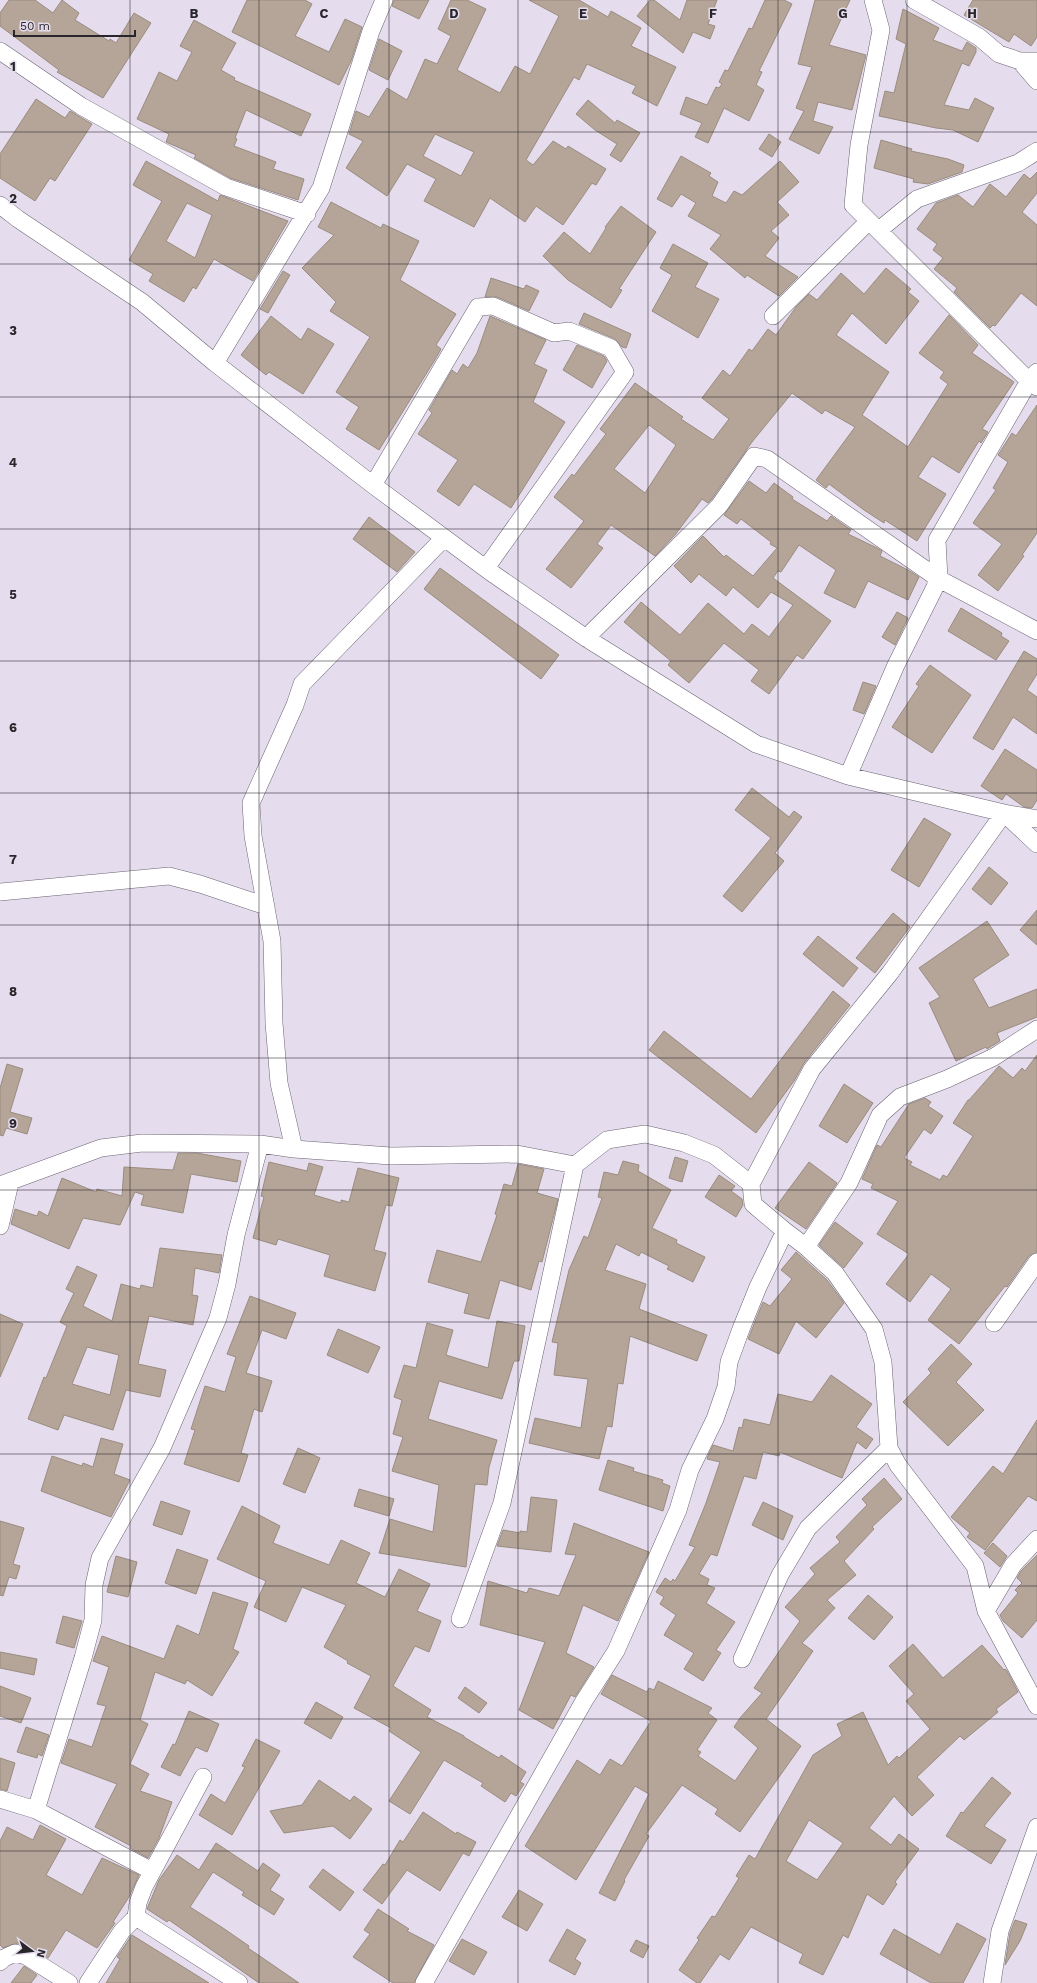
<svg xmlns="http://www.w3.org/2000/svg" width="1037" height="1983" viewBox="0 0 1037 1983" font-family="'Work Sans',sans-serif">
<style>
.building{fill:#b4a598;stroke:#9a8c7f;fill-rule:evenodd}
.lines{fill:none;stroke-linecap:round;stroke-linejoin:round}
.minor-casing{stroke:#6b6372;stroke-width:18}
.minor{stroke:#fff;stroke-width:17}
.grid{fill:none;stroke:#28252b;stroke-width:1;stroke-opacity:0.55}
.grid-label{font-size:13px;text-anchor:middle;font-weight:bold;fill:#28252b;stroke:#e5dced;stroke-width:3;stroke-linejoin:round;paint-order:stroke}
</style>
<rect width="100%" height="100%" fill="#e5dced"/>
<!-- building -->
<path class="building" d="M9,0H35L53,13L62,0L79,13L75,20L109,41L110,39L116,43L134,13L151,23L103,98L57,72L59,70L0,26V13Z
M247,0H305L312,4L295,36L329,52L345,19L362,27L351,61L339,85L232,32Z
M394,0H429L419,19L392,6Z
M451,0H467L486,9L457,70L500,93L515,66L530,74L559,16L529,0H579L608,17L611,11L641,28L631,46L676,67L657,106L632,93L636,86L587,64L579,80L574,77L526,160L533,165L553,141L566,149L568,146L606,169L596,185L592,183L563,225L536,206L525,222L490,198L474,227L424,201L436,179L407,164L387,196L346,168L363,141L349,134L356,111L369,117L387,88L407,100L425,59L437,64L451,36L438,29ZM435,134L474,152L461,176L423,156Z
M650,0H654L680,20L687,0H717L708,24L715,26L710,39L693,32L683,53L637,16Z
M765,0H784L792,4L759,71L762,72L756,85L764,90L749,121L724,108L708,143L695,137L702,123L680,114L686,97L707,105L716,87L719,88L722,84L719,82L725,70L728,71L749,28L752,29Z
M815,0H850L829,45L866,55L852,110L818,102L813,121L833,127L819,154L789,139L804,111L796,108L812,67L798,64Z
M973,0H1037V37L1031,46L1014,34L1009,42L964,15Z
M903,9L939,28L933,40L962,51L967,42L976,48V52L969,66L962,63L944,105L969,110L975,98L994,108L978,142L953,130L936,128L879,116L885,91L894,93L906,44L896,39Z
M194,20L236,43L221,70L235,78L234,80L311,114L301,136L246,110L235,138L237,139L234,146L276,162L273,169L304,179L298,200L230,178L194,158L196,155L166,142L169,134L137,119L159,72L177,81L192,52L180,46Z
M379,39L402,51L388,80L369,70Z
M36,99L65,118L70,111L92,124L55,181L50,178L35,201L0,178V154Z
M588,100L615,123L617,120L640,133L621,162L610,155L617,144L595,130L576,114Z
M769,134L781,142L772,157L759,149Z
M881,140L912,149L911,151L948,159L964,165L962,172L928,184L913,182L914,179L874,168Z
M681,156L711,173L709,176L718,182L712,196L726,203L734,191L742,195L780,161L799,182L777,202L789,215L771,231L779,238L765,256L798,277L779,296L747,275L745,278L710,249L721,235L688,216L696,203L681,194L672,207L657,199Z
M146,161L218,201L220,195L288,221L253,281L214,259L196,289L193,287L184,302L149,281L153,274L129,260L162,201L133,185ZM187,203L212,215L195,258L166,241Z
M1037,172V193L1022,212L1037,225V306L1021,293L995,326L993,325L990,328L954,292L957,288L934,269L943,258L933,250L937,244L917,229L936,203L958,195L973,207L990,184L1006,197L1024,174L1030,179Z
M331,202L381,228L383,224L419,241L400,280L456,314L436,345L441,349L436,358L379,450L346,429L359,407L336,392L370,337L330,311L336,302L302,268L334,235L318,227Z
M621,206L656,232L619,289L622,290L611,308L568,280L543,256L564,232L590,254L606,228L605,227Z
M673,244L708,263L695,287L719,299L698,338L652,311L672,275L660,268Z
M886,268L911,289L908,292L919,301L886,344L852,313L836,335L889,372L862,415L908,447L948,384L940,378L944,372L919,353L949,315L978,345L972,353L1014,382L982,429L988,432L981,443L979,441L959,473L932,456L918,477L946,494L917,541L885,520L884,523L864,510L829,484L826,488L816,480L855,427L825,410L822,414L792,393L752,442L711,500L708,503L702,499L675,535L655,556L611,525L597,544L603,548L571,588L546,569L584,521L554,497L572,474L574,476L606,434L600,429L635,383L683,417L681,419L713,440L729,419L702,398L723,370L730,376L749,349L752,351L768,329L776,335L796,307L809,294L817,300L841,273L864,294ZM649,425L676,445L645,493L614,469Z
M283,271L290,275L268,313L260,309Z
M491,278L524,289L526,285L539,291L529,311L497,297H485Z
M584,313L631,334L626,348L622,347L615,339L579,324Z
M271,316L301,340L308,328L334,344L303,394L269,372L266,375L241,355Z
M490,316L546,340L534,364L547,370L533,402L565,422L511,508L474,484L459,506L437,491L458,460L418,434L432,413L429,410L452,370L457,374L463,364L468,368L477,353Z
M577,345L604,356L607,361L592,388L563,370Z
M1037,405V533L1022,555L1024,556L998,591L978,575L1002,544L973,523L996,490L993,488L1008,462L998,455L1012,433L1016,436Z
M749,481L766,493L774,483L793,497L792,499L827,521L831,516L851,530L848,534L877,548L882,551L880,556L908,570L919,577L908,600L868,581L855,608L824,593L836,570L799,545L781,572L778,571L773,578L831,621L803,659L797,655L769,694L751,681L759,670L724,643L689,683L668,665L671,661L624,622L641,602L680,635L708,603L744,634L752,624L769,637L793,605L771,592L758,608L733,587L726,596L699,574L691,583L674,566L703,536L724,557L726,555L753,576L777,548L770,544L771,542L741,519L737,524L724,515Z
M369,517L415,552L397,572L353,539Z
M440,568L559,655L541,679L424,589Z
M961,608L1002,633L1001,636L1009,641L996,660L948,631Z
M897,612L908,618L895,645L882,637Z
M1024,651L1037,659V674L1027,690L1037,697V734L1013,717L993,750L973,738Z
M930,665L971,695L932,753L892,727L919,686L916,684Z
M863,682L876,686L864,714L853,710Z
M1005,749L1037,770V800L1032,808L1024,807L1006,794L1002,800L981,786Z
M752,788L789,817L794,811L802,817L775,853L784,861L742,912L723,896L771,838L735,810Z
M924,818L951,834L919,887L891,870Z
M989,867L1008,883L991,905L972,889Z
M1037,910V945L1020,930Z
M893,913L910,927L875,973L856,958Z
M987,921L1009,955L973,979L989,1008L1037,989V1017L997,1033L1000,1041L987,1049L986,1047L956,1061L929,1003L940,997L919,968Z
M818,936L858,968L843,987L803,954Z
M833,991L850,1005L804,1063L794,1081L756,1133L649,1050L664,1031L751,1099Z
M1037,1055V1252L1029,1256L1007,1287L1005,1286L959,1344L928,1320L951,1289L931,1274L910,1302L886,1284L909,1254L877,1234L898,1201L871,1188L873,1184L862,1179L877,1145L881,1147L909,1104L925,1098L931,1102L928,1106L943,1116L931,1134L924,1129L904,1158L912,1162L910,1165L940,1180L943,1175L947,1177L973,1136L953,1123L968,1100H969L999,1066L1013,1078L1022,1068L1025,1071Z
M7,1064L23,1069L10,1112L32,1118L27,1134L6,1128L3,1136L0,1135V1088Z
M844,1084L873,1103L847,1143L819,1126Z
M178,1153H197L241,1161L237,1182L191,1174L183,1213L141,1205L144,1195L135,1192L120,1225L83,1218L69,1249L11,1224L15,1209L37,1216L39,1211L48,1216L62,1178L96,1192L97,1189L122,1196L124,1167L173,1170Z
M675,1157L688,1161L682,1182L669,1178Z
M623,1161L639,1165L638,1171L671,1190L652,1228L677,1240L676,1243L705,1257L693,1282L667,1269L669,1266L641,1252L639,1256L616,1244L605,1270L646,1284L639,1309L707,1335L697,1361L630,1336L623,1384L618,1383L612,1427L607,1426L599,1459L529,1443L535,1418L581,1428L588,1379L554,1375L558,1343L552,1342L569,1270L584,1236L588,1238L602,1198L598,1197L604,1172L618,1175Z
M269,1162L307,1171L309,1163L323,1167L314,1195L341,1203V1200L349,1202L358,1168L399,1178L392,1206L386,1205L374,1250L386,1253L375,1291L324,1276L330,1255L278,1239L276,1245L253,1238L264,1197L261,1196Z
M809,1162L837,1183L806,1229L775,1208Z
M518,1164L544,1169L537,1193L558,1199L542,1262L539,1261L531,1290L500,1280L489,1319L464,1313L469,1294L428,1282L437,1250L481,1262L497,1215L495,1214L504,1184L512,1186Z
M719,1175L735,1186L731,1191L742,1199L743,1205L736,1217L705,1197Z
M835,1222L863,1243L844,1268L819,1245Z
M160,1248L222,1255L219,1273L195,1268L192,1295L198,1296L193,1325L149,1316L138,1364L166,1370L160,1397L126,1390L113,1430L64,1415L58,1430L28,1419L44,1377L46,1378L67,1326L60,1322L74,1293L66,1289L77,1266L97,1275L83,1306L112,1321L121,1284L140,1289L141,1285L153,1288ZM87,1347L119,1355L110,1395L72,1384Z
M796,1252L827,1280L844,1303L816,1338L796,1321L779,1354L748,1339L763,1302L770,1306L792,1279L781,1270Z
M250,1296L296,1313L286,1339L262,1330L246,1373L272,1381L262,1412L254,1409L241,1453L248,1455L239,1482L184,1464L195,1430L191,1429L205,1386L225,1392L236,1357L227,1354Z
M0,1314L23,1324L0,1377Z
M497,1321L525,1326L519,1361H514L502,1399L439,1381L428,1419L497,1440L489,1467L487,1485L475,1484L466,1567L379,1553L390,1519L433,1532L439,1485L392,1471L403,1437L393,1434L402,1400L394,1397L404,1365L416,1368L427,1323L453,1330L446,1355L488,1368Z
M338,1329L380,1347L368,1373L327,1355Z
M951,1344L972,1364L956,1382L984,1410L948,1446L903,1402L931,1373L928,1369Z
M831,1375L872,1404L856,1427L873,1439L866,1449L857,1442L842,1478L780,1452L779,1456L763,1452L756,1479L744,1476L717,1556L711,1554L699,1574L709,1579L707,1585L715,1588L706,1603L735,1622L716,1650L721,1653L703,1681L684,1669L694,1653L664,1635L676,1615L660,1604L664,1597L656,1592L665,1578L671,1582L673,1579L675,1581L695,1547L689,1545L706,1503L720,1462L707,1459L708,1456L713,1445L733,1451L739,1427L742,1428L744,1419L770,1425L778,1394L812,1402Z
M1037,1420V1501L1028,1496L985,1550L967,1537L970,1533L951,1517L993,1466L1003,1474Z
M101,1438L123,1444L114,1474L130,1480L111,1517L41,1491L52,1456L82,1466L83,1463L93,1467Z
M298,1448L320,1458L305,1493L283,1484Z
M608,1460L634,1468L633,1471L663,1480L662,1483L670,1486L663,1511L599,1490Z
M884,1478L902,1499L872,1527L874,1529L844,1561L856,1575L827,1600L835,1608L802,1643L813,1651L766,1719L801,1746L740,1832L715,1814L718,1809L682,1785L646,1834L649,1836L624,1880L625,1881L615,1901L599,1893L649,1794L635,1786L576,1880L525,1846L577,1760L600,1775L610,1759L622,1766L651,1721L601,1694L612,1675L647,1692L649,1688L654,1690L658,1681L712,1708L708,1713L717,1720L697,1750L701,1752L698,1756L735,1781L758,1748L734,1727L740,1718L762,1693L754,1688L800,1621L785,1607L815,1574L810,1568L840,1542L836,1537L867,1505L862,1499Z
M359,1489L394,1499L389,1516L354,1506Z
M531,1497L557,1500L551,1552L497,1546L503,1530L520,1533V1531L527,1532Z
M161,1501L190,1511L182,1535L153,1525Z
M763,1502L793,1516L783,1540L752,1525Z
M242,1506L280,1526L273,1543L329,1565L341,1540L370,1553L356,1583L385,1597L399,1569L430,1584L417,1611L441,1621L429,1652L415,1646L393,1686L431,1710L427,1717L464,1736V1737L499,1758L501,1755L526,1772L520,1782L524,1784L516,1796L511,1793L505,1802L481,1786L483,1783L444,1760L410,1814L389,1801L421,1752L389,1731L391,1728L354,1708L371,1676L347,1663L348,1661L324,1647L346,1605L302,1587L286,1622L254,1607L266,1581L217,1559Z
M0,1521L24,1528L13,1564L20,1566L16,1579L9,1577L3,1596L0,1595Z
M574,1523L649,1552L618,1621L583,1605L566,1653L594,1667L575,1697L571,1695L553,1729L519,1710L545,1642L480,1625L488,1581L527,1593L529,1588L559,1596L576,1555L565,1554Z
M993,1543L1007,1556L1000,1567L984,1553Z
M177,1549L208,1560L196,1594L165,1583Z
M1037,1555V1620L1022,1638L1003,1621L1000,1615L1018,1593L1015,1590L1022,1583L1017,1578L1021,1571Z
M116,1556L137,1562L128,1597L107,1592Z
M213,1592L248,1603L233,1649L239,1652L212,1696L187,1680L185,1684L155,1672L140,1720L148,1724L130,1764L149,1774L140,1791L172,1802L159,1838L148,1858L130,1848L131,1846L95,1827L117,1784L61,1763L69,1739L92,1747L106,1706L97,1704L109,1667L93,1661L102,1636L164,1659L177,1625L199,1635Z
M868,1595L893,1617L874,1640L848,1618Z
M63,1616L82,1621L74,1648L56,1643Z
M913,1644L943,1678L982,1645L1004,1670L1005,1669L1007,1671L1018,1692L996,1709L998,1712L964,1740L960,1736L917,1777L934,1795L912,1816L894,1796L869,1828L891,1845L899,1834L919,1849L895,1882L897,1884L883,1905L867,1894L848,1938L843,1935L823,1975L799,1963L803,1954L751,1927L729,1960L720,1954L700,1983H697L679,1970L699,1940L697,1938L712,1916L715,1917L739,1878L736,1876L749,1855L755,1859L813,1755L842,1736L837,1724L863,1712L888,1765L897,1756L899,1758L930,1729L906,1701L914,1694L889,1666ZM809,1820L843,1843L817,1880L786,1861Z
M0,1652L37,1659L34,1675L0,1668Z
M0,1686L31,1698L21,1723L0,1716Z
M465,1687L487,1703L479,1713L458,1698Z
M316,1702L343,1717L331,1739L304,1723Z
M189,1711L219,1724L207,1752L196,1747L180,1776L161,1767L173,1744L175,1745Z
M26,1727L49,1735L42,1756L38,1754L37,1758L17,1752Z
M256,1739L280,1751L232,1835L199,1815L211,1794L225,1803L245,1767L242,1766Z
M0,1758L15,1763L7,1791L0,1789Z
M992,1777L1011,1793L984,1826L1006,1840L991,1864L946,1836L961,1812L963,1813Z
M319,1780L350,1801L354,1796L372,1809L350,1839L333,1826L284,1833L270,1811L302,1805Z
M423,1812L456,1834L457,1832L476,1842L469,1856L463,1853L440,1891L407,1870L382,1904L363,1890L383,1864L385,1865L400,1840L403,1842Z
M40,1825L66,1839L46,1875L82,1895L102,1858L139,1875L129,1897L113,1922L115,1923L97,1948L66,1930L48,1958L31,1947L18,1943L3,1948L0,1945V1841L7,1827L33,1840Z
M216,1843L258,1871L263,1863L280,1875L270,1890L284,1899L274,1915L242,1895L244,1892L213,1872L190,1907L223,1928L249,1946L248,1948L299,1983H259L169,1920L167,1922L147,1909L159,1880L177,1855L199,1870Z
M323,1869L354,1892L340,1911L309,1887Z
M519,1890L543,1904L527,1931L502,1917Z
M378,1909L409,1929L407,1931L434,1945L414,1983H393L353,1957L370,1934L364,1930Z
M1015,1920L1027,1924L1020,1941L1005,1965L1010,1933Z
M957,1923L986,1939L963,1983H931L880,1954L894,1929L940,1955Z
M567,1929L586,1940L575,1959L581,1963L575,1975L549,1961Z
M132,1935L209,1983H106L120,1959L117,1957Z
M462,1939L487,1952L474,1975L449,1961Z
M636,1940L649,1946L643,1958L630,1951Z
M24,1966L37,1975L31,1983H11Z"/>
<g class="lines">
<!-- minor casing -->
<g class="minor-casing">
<path id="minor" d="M873,0L881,30L859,145L853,205L1029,381L1037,387
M914,0L979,37L999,54L1020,61H1037
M0,51L81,106L226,187L307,214
M1020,61L1037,81
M0,205L18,219L142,302L215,363L373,485L489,571L586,638L756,744L848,776L1004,813L1037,819
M879,230L917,199L1018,163L1037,151
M773,316L869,221
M215,363L321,188L371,31L384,0
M373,485L478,307L493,306L554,333L569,331L611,348L625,372L486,568
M586,638L719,506L754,456L767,459L939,579L1037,631
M848,776L896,665L939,579L937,540L1029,381L1037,372
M0,892L169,876L200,884L266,906
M294,1149L279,1083L274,1023L272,941L253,836L251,803L295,705L302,684L444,538
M751,1184L812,1069L890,973L1004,813L1037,844
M0,1185L101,1148L142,1143L260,1144L294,1149L391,1156L517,1154L575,1165L607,1140L645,1134L684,1143L714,1155L751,1184L753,1204L785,1231
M0,1226L10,1183
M805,1246L835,1273L874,1329L883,1362L889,1448L898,1465L975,1566L986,1611L1037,1706
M994,1323L1037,1262
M986,1611L1013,1565L1037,1539
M460,1619L502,1503L575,1165
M742,1659L780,1575L808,1528L889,1448
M0,1799L36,1810L152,1871
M36,1810L83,1658L93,1620L94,1585L100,1558L162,1448L218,1318L227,1284L236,1235L260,1144
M136,1917L239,1983
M0,1962L4,1958L15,1953L26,1956L69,1983
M88,1983L122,1931L136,1917L138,1903L144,1887L203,1777
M424,1983L584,1701L616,1651L678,1510L690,1470L715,1419L726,1387L729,1362L741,1329L758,1287L785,1231L805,1246L810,1241L849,1183L880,1115L900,1097L947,1079L994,1057L1037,1029
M992,1983L1000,1931L1037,1827"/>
</g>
<!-- minor -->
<use href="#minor" class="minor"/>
</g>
<!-- grid -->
<path class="grid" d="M130,0V1983M259,0V1983M389,0V1983M518,0V1983M648,0V1983M778,0V1983M907,0V1983M0,132H1037M0,264H1037M0,397H1037M0,529H1037M0,661H1037M0,793H1037M0,925H1037M0,1058H1037M0,1190H1037M0,1322H1037M0,1454H1037M0,1586H1037M0,1719H1037M0,1851H1037"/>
<g class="grid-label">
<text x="194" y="18">B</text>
<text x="324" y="18">C</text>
<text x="454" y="18">D</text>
<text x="583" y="18">E</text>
<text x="713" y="18">F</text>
<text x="843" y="18">G</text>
<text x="972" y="18">H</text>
<text x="13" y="71">1</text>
<text x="13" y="203">2</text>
<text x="13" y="335">3</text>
<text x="13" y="467">4</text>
<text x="13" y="599">5</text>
<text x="13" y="732">6</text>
<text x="13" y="864">7</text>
<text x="13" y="996">8</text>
<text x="13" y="1128">9</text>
</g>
<!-- north arrow -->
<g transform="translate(32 1951) rotate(105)" stroke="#e5dced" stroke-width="3" paint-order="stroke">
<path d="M0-3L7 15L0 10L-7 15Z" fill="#28252b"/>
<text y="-6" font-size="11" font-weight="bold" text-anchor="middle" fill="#28252b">N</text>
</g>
<!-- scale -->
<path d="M14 30v6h121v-6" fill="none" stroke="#28252b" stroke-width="2"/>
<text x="20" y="30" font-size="12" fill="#28252b" stroke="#e5dced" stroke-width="3" paint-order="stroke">50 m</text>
</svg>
